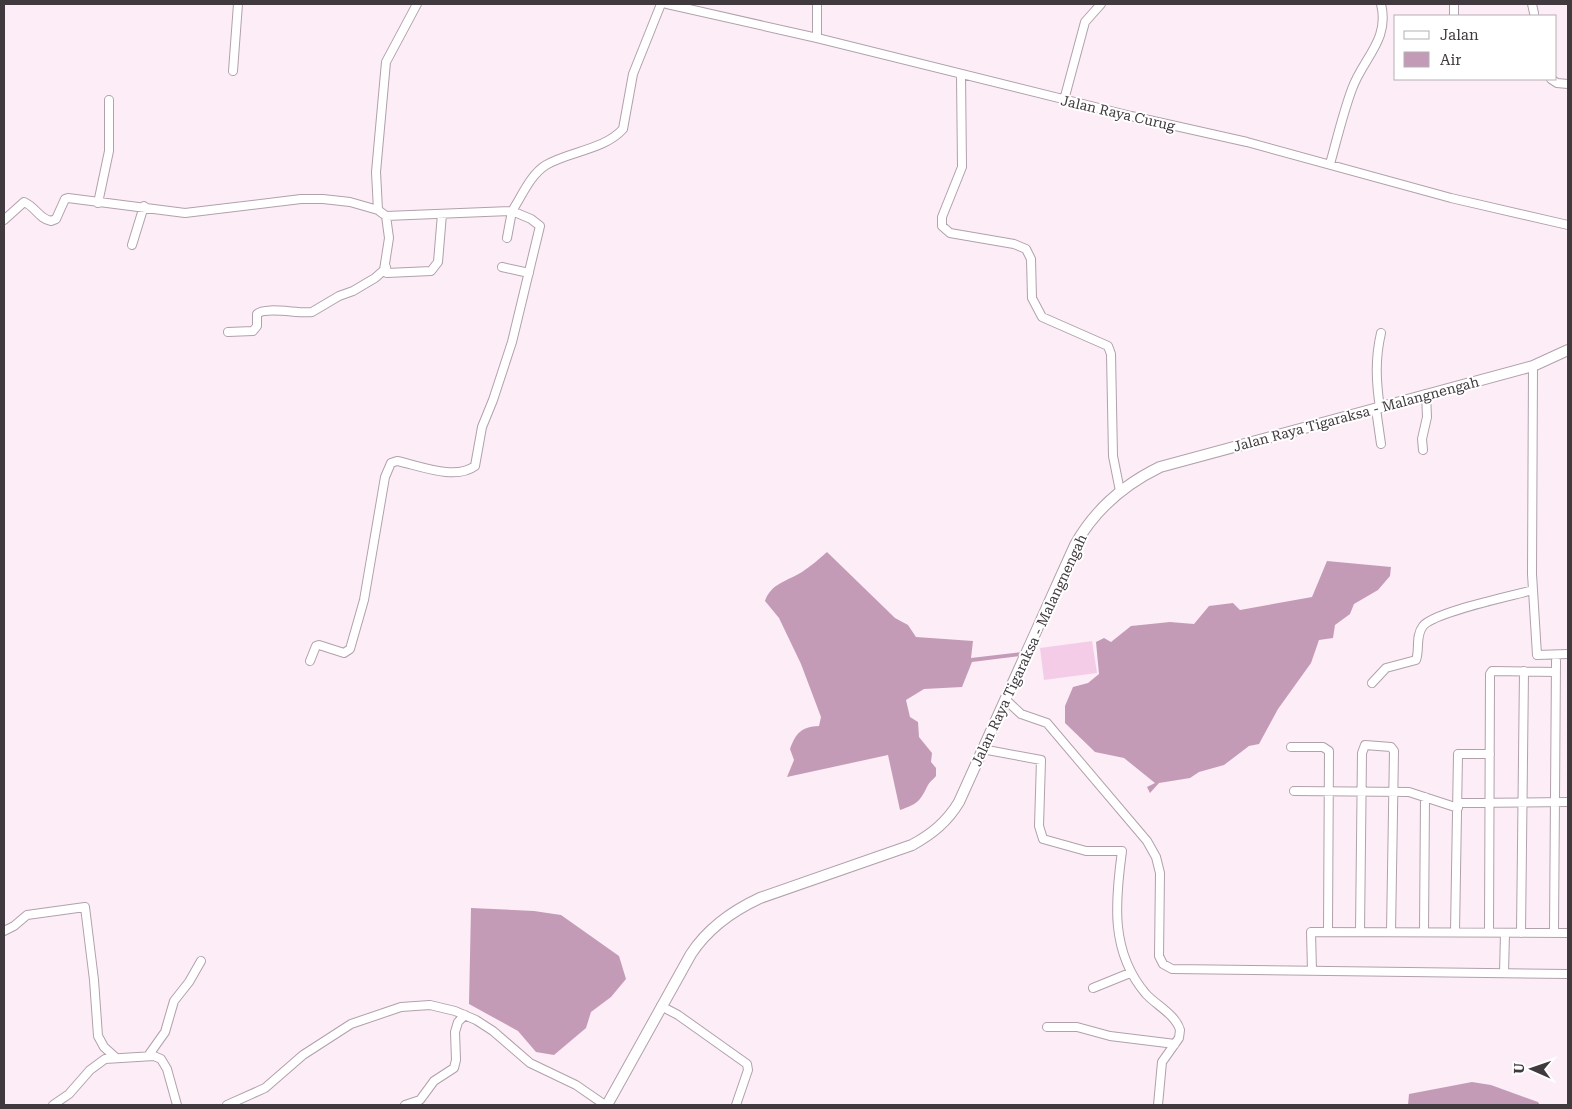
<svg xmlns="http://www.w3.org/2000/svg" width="1572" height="1109" viewBox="0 0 1572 1109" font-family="'Roboto Serif',serif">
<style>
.green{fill:#f5cce7}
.water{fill:#c49bb7}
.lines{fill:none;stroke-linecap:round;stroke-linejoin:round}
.minor-casing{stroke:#b0a1ab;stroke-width:10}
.major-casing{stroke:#b0a1ab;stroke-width:12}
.minor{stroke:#fff;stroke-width:8}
.major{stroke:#fff;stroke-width:10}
.labels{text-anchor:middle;stroke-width:4;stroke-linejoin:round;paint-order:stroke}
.street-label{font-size:14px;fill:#403a3e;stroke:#fff}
</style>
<rect width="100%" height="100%" fill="#fdedf7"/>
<!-- green -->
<path class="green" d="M1092,641L1097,673L1044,680L1040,648Z"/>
<!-- water -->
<path class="water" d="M827,552L895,618L908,625L916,637L973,641L971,658L1022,652L1020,656L972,662L962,687L924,689L906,700L910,717L918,722L919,737L932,753L931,762L936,768V776C933,780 930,781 928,785C920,801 918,804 900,810L888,755L787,777L794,760L790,749C796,733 801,727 819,726L821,717L801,664L779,618L765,601C771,583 788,581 802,572C811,566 819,559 827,552Z
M1327,561L1391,567L1390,576L1378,590L1354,604L1350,614L1335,625L1333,638L1319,640L1311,663L1278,709L1259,744L1249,746L1224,765L1199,772L1190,778L1159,783L1150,793L1147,787L1155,783L1124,758L1095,752L1065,723V706L1073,687L1088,683L1099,674L1096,642L1104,638L1111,642L1131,626L1170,622L1194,624L1209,606L1233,603L1240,610L1312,597Z
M471,908L534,911L561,915L619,956L626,979L611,997L591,1012L586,1028L554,1055L536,1052L518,1031L469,1004Z
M1472,1082L1491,1085L1538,1102L1540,1105H1408L1409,1094Z"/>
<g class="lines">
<!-- minor casing -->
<g class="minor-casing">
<path id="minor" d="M667,4L817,38L1131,116L1247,142L1451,198L1568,225
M817,4V38
M1454,4V16
M1532,4L1534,13
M233,71L238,4
M961,75L962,167L942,217V226L950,233L1014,244L1026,249L1031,259L1032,298L1042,317L1108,346L1111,354L1113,456L1120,491
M1551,79L1557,83L1568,84
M1064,100L1085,22L1101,4
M1330,164C1337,139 1343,113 1352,89C1363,58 1390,40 1381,4
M98,203L109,151V100
M378,210L376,172L386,62L417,4
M4,220L24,202C36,207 39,219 51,221L56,219L65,199L68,198L185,213L301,199H323L350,202L378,210L386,216L512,211C522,196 530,175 546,165C570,151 604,150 623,129L633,74L661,4
M132,245L144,206
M386,267L387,273L431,271L438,262L442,214
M502,267L529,273
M228,332L253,331L257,326V314C265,306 299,314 312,312L339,296L353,291L375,278L384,270L389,238L386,216
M1533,366L1532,574L1537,655L1568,654
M1380,408C1376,381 1375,359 1381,333
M1376,409L1381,444
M1423,450L1422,439L1427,417L1426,394
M310,661L316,646L319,645L344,653L350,649L364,600L385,477L391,463L397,461C418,465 455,481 475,466L482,427L493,400L512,342L540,226L531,219L512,211L507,238
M1372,683L1386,668L1416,660C1420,650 1415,636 1423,626C1434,612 1512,596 1533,590
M1005,699L1021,714L1047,723L1147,841L1156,857L1160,873L1159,956L1163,964L1172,969L1568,974
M1291,747H1323L1329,751L1328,931
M982,749L1041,760L1039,826L1043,839L1086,851H1122C1115,902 1110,952 1146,994C1156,1005 1176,1015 1180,1030L1179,1038L1162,1062L1158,1105
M1294,791L1409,792L1458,808
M1458,803L1568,802
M4,931L14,926L27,915L85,907L94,980L98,1036L104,1047L115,1057
M1360,932L1362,753L1365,745L1391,747L1394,751L1391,932
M1424,932L1425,797
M1455,932L1458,754H1490
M1489,932L1490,674L1492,671L1556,672
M1521,933L1524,671
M1554,933L1556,661
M1312,971L1311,932L1568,933
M1504,973L1505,933
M1093,988L1130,973
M661,1006L678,1015L747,1064L748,1070L736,1105
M1047,1027H1077L1110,1036L1175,1044
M148,1056L165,1032L174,1001L189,982L201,961
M53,1105L69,1094L90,1070L105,1059L154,1056L161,1059L167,1069L177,1105
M227,1105L265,1088L303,1055L351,1024L401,1007L430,1005L455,1011L476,1020L493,1031L530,1063L576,1085L605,1105
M405,1105L420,1100L434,1081L454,1068L456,1060L455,1032L458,1022L465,1015"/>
</g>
<!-- major casing -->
<g class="major-casing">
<path id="major" d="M607,1105L691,954C708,928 732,911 760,898L912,845C932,834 947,822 959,802L1075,545C1095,509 1123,485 1160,467L1533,366L1568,350"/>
</g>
<!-- minor -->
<use href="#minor" class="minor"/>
<!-- major -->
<use href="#major" class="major"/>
</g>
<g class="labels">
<!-- street labels -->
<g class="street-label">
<text transform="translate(1118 113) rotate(13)" y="5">Jalan Raya Curug</text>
<text transform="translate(1356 414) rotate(-15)" y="5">Jalan Raya Tigaraksa - Malangnengah</text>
<text transform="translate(1029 650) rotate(-65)" y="5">Jalan Raya Tigaraksa - Malangnengah</text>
</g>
</g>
<!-- border -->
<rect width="1572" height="1109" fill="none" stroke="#403a3e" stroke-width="10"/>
<!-- legend -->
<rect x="1394" y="15" width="162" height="65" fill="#ffffff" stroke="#b3b0b2"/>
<rect x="1404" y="31" width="25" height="8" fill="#ffffff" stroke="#b3b0b2"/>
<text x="1440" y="40" font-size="15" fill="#403a3e">Jalan</text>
<rect x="1404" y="52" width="25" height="15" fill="#c49bb7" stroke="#b3b0b2"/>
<text x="1440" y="65" font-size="15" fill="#403a3e">Air</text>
<!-- north arrow -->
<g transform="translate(1532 1069) rotate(272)" stroke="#ffffff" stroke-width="4" paint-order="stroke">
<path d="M0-4L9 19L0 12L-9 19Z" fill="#403a3e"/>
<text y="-8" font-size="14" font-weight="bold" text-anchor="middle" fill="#403a3e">U</text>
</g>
</svg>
